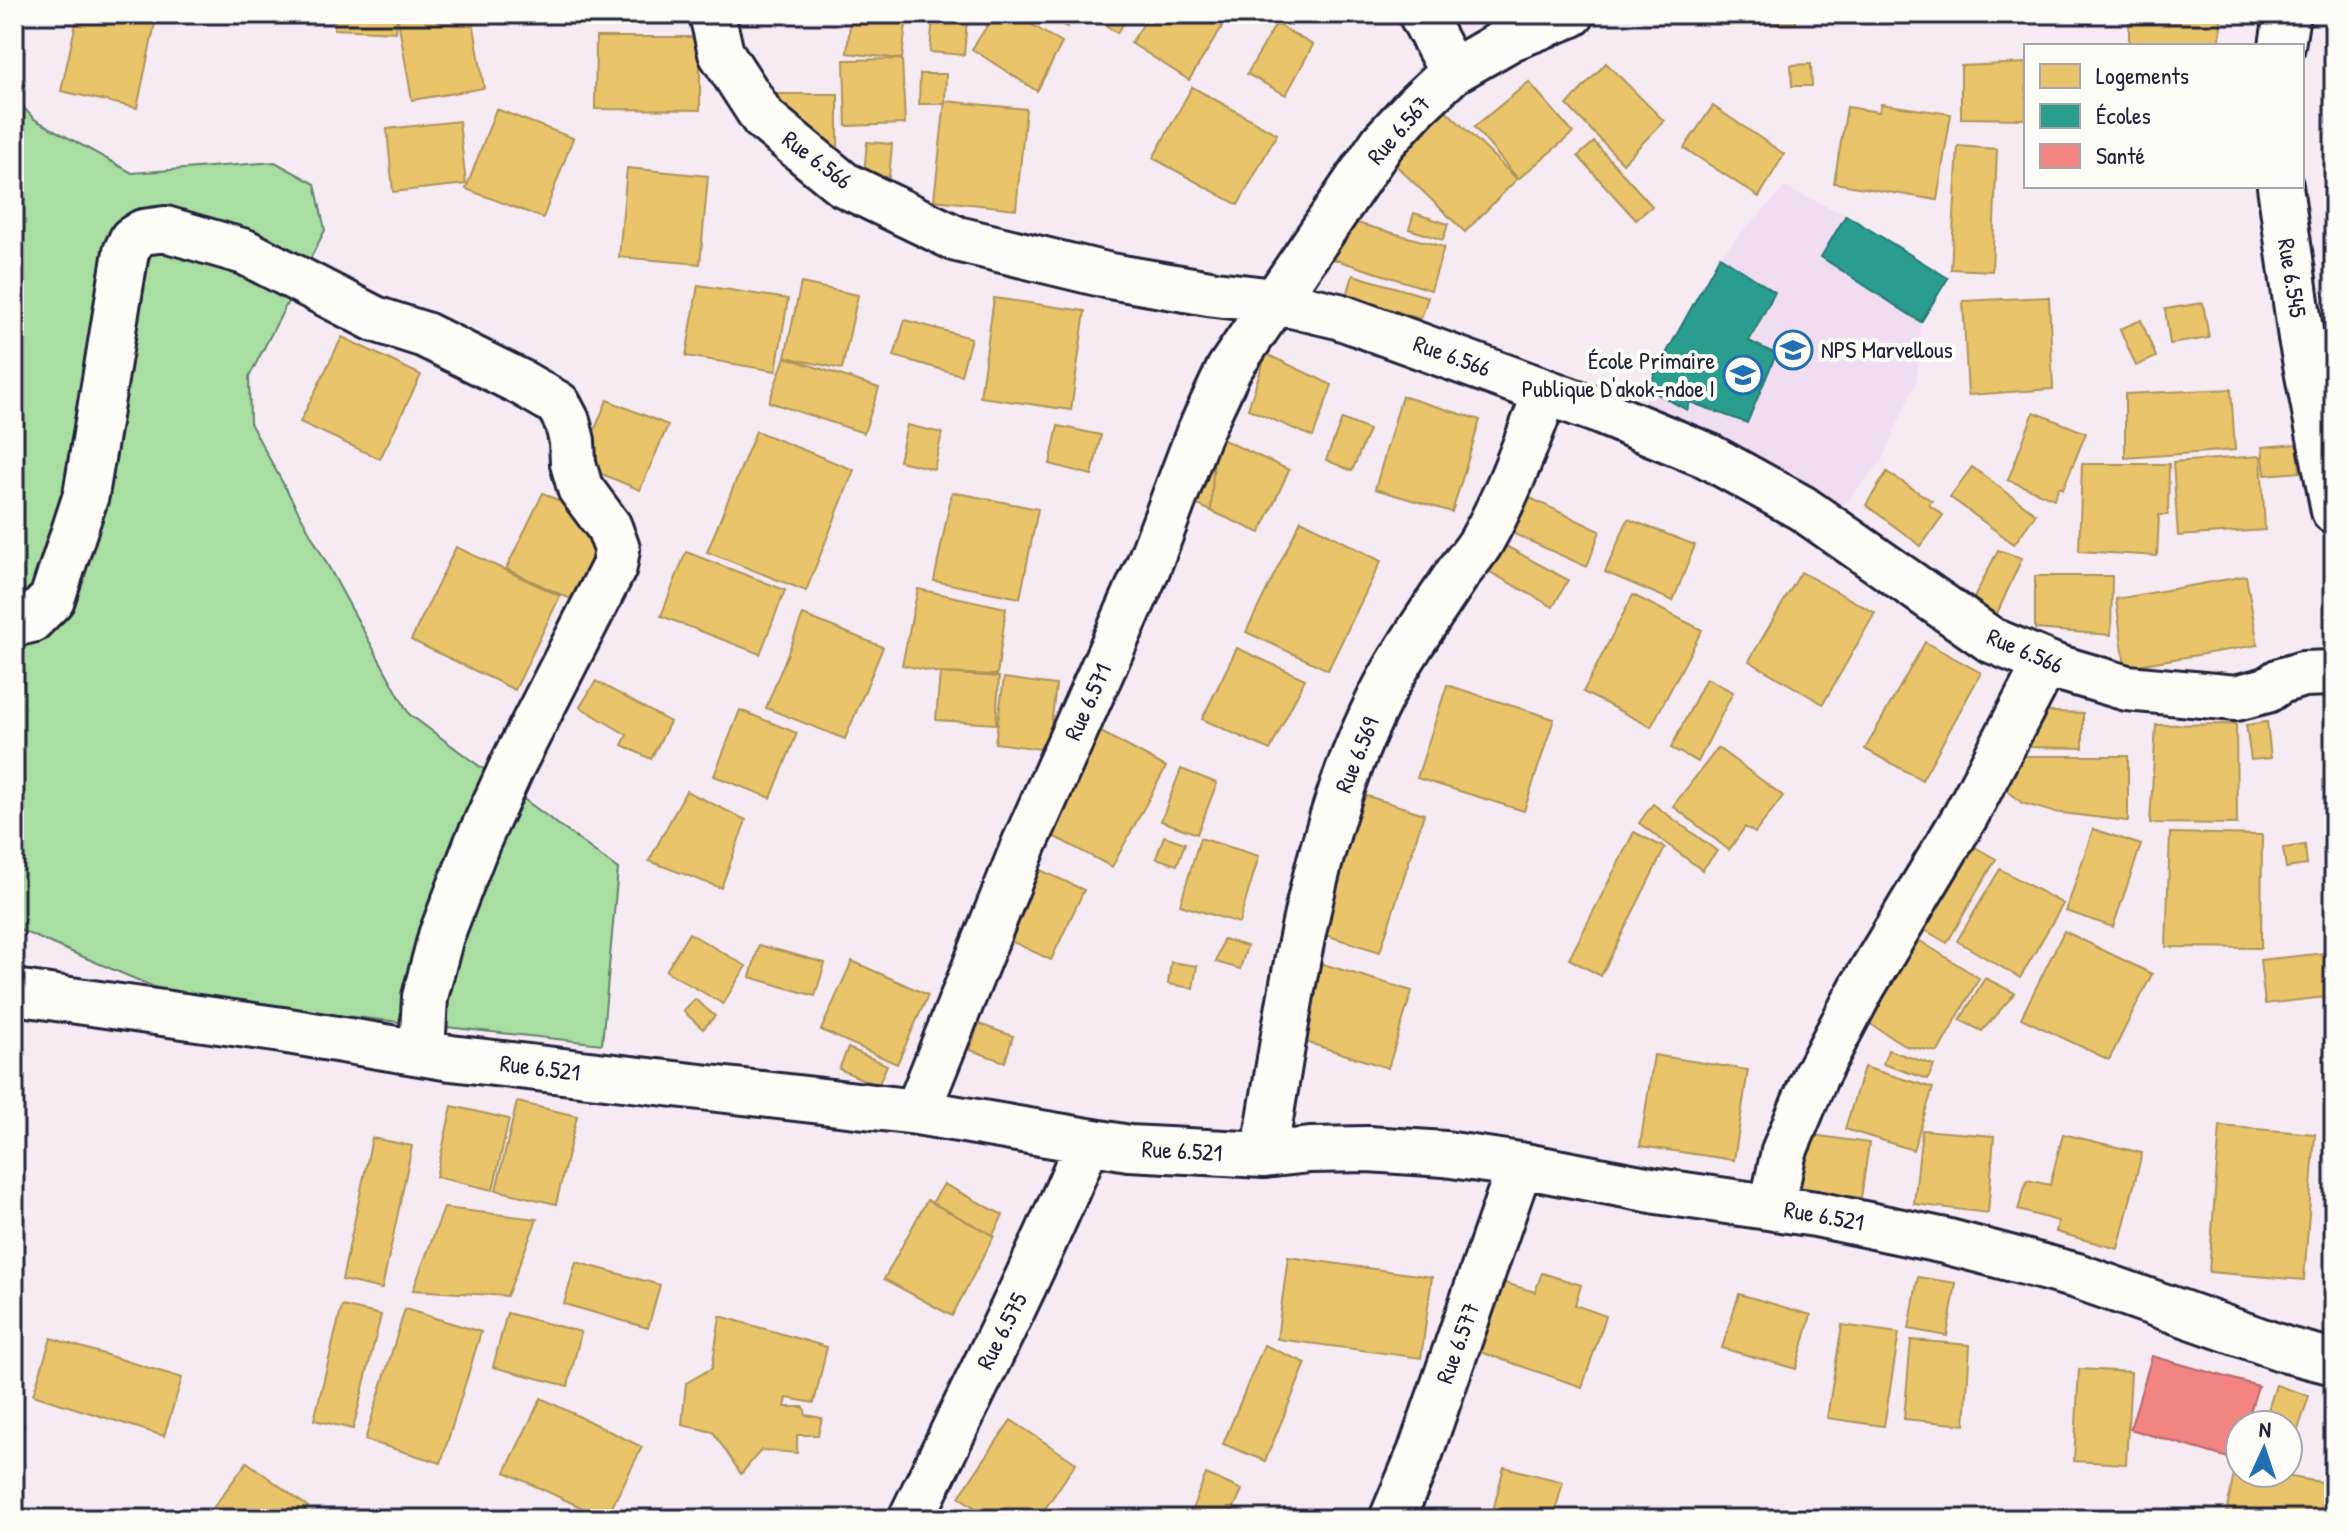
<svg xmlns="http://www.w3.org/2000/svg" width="2348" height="1533" viewBox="0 0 2348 1533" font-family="'Patrick Hand',sans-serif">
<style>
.built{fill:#f1ddf1}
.green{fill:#a8dea2;stroke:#65806e;stroke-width:2}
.homes{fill:#e9c46a;stroke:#ad935c;stroke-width:2}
.schools{fill:#2a9d8f;stroke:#287876;stroke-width:2}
.health{fill:#f28482;stroke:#b4676d;stroke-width:2}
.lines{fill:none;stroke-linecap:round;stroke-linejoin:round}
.minor-casing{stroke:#22223b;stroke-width:50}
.minor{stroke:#fdfcf7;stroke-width:44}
.labels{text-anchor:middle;stroke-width:8;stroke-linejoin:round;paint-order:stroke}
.street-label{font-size:24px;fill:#22223b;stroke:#fdfcf7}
.poi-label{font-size:24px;fill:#22223b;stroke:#fdfcf7;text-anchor:start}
</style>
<rect width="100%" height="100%" fill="#f6eaf3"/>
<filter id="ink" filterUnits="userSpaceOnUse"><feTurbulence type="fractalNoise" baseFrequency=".0125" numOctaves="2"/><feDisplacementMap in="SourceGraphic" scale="16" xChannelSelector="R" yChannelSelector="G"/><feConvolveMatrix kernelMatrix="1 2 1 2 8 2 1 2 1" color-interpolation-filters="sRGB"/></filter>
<g filter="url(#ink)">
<!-- built -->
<path class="built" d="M1785,187L1846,215L1948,278L1921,322L1917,379L1881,462L1835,515L1641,413L1647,388L1720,256Z"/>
<!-- green -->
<path class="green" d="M14,97L34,119L132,173L275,162L315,184L325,230L249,377L250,423L409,714L618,869L602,1044L180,998L15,928Z"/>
<!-- homes -->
<path class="homes" d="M78,14H157L137,108L61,91Z
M335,14H397L396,32L334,29Z
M397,14H472L484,88L412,100Z
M851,14H907L902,59L847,53Z
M995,14H1014L1062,43L1037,91L972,49Z
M1045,14H1074L1067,27Z
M1089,14H1130L1117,33Z
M1150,14H1230L1189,80L1131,43Z
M1723,14H1796V23L1723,25Z
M2143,14H2221L2220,46H2129V20L2143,19Z
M933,16L967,20L964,55L930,52Z
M1276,24L1313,45L1286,95L1247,74Z
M596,37H700V110L595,109Z
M902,59L905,124L846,126L844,60Z
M1606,63L1664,121L1623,163L1567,105Z
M2026,63V119L1961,118V66Z
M1811,64L1812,86H1792L1791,65Z
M920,74H946L945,104H919Z
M1529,82L1573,133L1518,179L1474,127Z
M1192,87L1277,134L1238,205L1153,158Z
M777,94H838V153H777Z
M1434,99L1517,179L1465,232L1382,152Z
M945,101L1026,109L1016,209L934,200Z
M1881,104L1951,114L1937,200L1834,183L1847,107L1879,112Z
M1713,106L1784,154L1759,197L1684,148Z
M496,109L573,138L543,218L466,189Z
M459,121L466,184L393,192L387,129Z
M867,142L892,144L889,177L864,174Z
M1594,142L1652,206L1636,220L1578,156Z
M1958,146L1997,149L1992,271L1951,269Z
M627,168L708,176L700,264L619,257Z
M1414,213L1448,224L1443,240L1409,229Z
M1324,214L1444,247L1431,290L1311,252Z
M1353,275L1428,297L1421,319L1347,296Z
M801,283L858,295L842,369L785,357Z
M698,285L788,299L776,371L686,356Z
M2049,297L2053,389L1968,395L1963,301Z
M994,298L1085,311L1071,410L980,397Z
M2203,303L2209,338L2170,344L2165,309Z
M905,320L971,338L961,375L894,356Z
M2141,320L2156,357L2136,366L2120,329Z
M342,337L421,375L380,459L300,422Z
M1266,354L1332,385L1313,437L1248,409Z
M785,357L879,388L864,433L769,402Z
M2231,389L2235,450L2125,458V394Z
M1402,396L1480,420L1452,512L1375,489Z
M607,400L668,425L640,490L580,465Z
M2034,412L2086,433L2063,489L2059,487L2054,499L2008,480Z
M1342,419L1369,430L1352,471L1326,460Z
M907,425L942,433L934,469L899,461Z
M1058,426L1101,435L1092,475L1050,464Z
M756,431L854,470L806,591L707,552Z
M1215,436L1289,470L1260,533L1211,511Z
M1215,436L1211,511L1182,498Z
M2297,444L2300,472L2265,475L2262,447Z
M2261,456L2265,530L2178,536L2173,462Z
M2082,464H2169L2168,515H2159L2157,556L2079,551Z
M1972,467L2036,514L2014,544L1950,497Z
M1887,472L1932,501L1929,505L1943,515L1921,546L1866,505Z
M952,492L1038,509L1020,598L934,581Z
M543,493L613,527L577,602L506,569Z
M1528,497L1600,531L1587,567L1512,533Z
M1628,519L1695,545L1673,601L1605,572Z
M1301,520L1381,561L1328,670L1246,632Z
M1504,545L1568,580L1553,607L1490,572Z
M456,547L560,596L515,690L411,640Z
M1998,550L2022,558L1995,618L1974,598Z
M686,552L785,590L760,654L661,616Z
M1801,572L1875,613L1823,704L1749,661Z
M2035,576H2112L2111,635L2035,629Z
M2246,576L2258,645L2125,667L2116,599Z
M918,589L1006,608L997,675L940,673L902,665Z
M1633,595L1702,630L1651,727L1583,692Z
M803,615L883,647L845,739L766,708Z
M1925,642L1981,673L1922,780L1865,749Z
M1237,648L1305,679L1270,750L1202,719Z
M940,673L999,677L996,724L936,720Z
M1004,678L1056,685L1048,750L995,743Z
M1706,678L1733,692L1698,762L1671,748Z
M596,681L670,722L651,759L622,745L627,735L580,707Z
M1447,685L1554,719L1524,811L1417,778Z
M740,710L797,733L771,798L714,776Z
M2028,711L2083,713V748L2027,747Z
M2267,722L2271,758L2251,760L2246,725Z
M2236,724L2237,824L2150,823L2156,725Z
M1088,725L1166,767L1112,867L1034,826Z
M1718,748L1783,796L1755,833L1745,827L1729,850L1673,806Z
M2004,756H2128V821L2053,812L2022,803L2008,791Z
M1181,769L1217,783L1197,834L1161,821Z
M686,791L746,820L721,888L649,861Z
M1364,795L1424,814L1380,952L1319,933Z
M1653,804L1717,851L1702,870L1639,823Z
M2093,829L2141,845L2113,927L2066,911Z
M1634,832L1665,848L1601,976L1569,959Z
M2170,833L2262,835L2261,948L2166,947Z
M1164,836L1185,843L1177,865L1156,858Z
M1200,838L1259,856L1239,923L1180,905Z
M1959,838L1996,859L1947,943L1911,922Z
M2305,845L2307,865L2286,868L2283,848Z
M1025,863L1084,890L1051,960L992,932Z
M2000,869L2063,904L2020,978L1957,941Z
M2064,931L2152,974L2109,1060L2021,1018Z
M689,933L746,966L723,1004L666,971Z
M1909,934L1979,978L1938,1052L1906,1046L1859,1017Z
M1223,939L1247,946L1240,969L1216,962Z
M759,945L825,963L815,996L750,977Z
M2334,952V996L2265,1004L2260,960Z
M852,961L928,995L897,1064L821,1030Z
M1171,962L1197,966L1193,988L1168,984Z
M1316,962L1412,991L1388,1068L1293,1038Z
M1985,978L2015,993L1982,1031L1960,1020Z
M695,999L715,1016L703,1029L683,1011Z
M979,1024L1013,1036L1005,1062L970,1050Z
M848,1048L887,1065L878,1086L839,1069Z
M1888,1050L1934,1065L1928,1079L1883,1064Z
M1654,1055L1748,1070L1734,1160L1640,1146Z
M1864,1067L1933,1088L1913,1150L1845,1129Z
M517,1102L577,1116L556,1204L496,1190Z
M452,1106L509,1119L493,1190L436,1177Z
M2220,1126L2315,1134L2304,1280L2209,1272Z
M1922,1130L1994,1136L1988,1213L1914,1204Z
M1792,1132L1869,1143L1861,1198L1784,1187Z
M2063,1134L2142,1153L2118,1249L2056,1232L2058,1221L2018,1210L2027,1180L2050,1185Z
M372,1138L412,1146L382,1289L342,1280Z
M944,1184L1003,1215L993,1235L932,1203Z
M927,1200L994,1236L952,1316L884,1279Z
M444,1208L537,1219L507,1296L413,1290Z
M1288,1257L1432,1277L1421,1358L1277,1339Z
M576,1262L660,1285L648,1328L564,1304Z
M1542,1273L1581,1285L1575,1305L1606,1316L1582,1387L1477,1351L1502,1282L1535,1292Z
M1918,1277L1956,1283L1947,1336L1909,1329Z
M1739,1294L1811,1315L1796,1369L1722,1348Z
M342,1306L381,1315L353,1429L314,1420Z
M405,1309L481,1332L441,1463L365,1440Z
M507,1313L581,1332L568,1386L493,1367Z
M720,1316L827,1347L814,1403L787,1398L785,1407H804L806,1415L822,1418L818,1435H797V1453L761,1450L741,1474L713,1432L682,1425L686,1383L712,1368Z
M1842,1325L1899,1333L1884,1426L1827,1418Z
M51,1338L182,1378L164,1436L33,1395Z
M1911,1340L1970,1345L1965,1425L1904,1419Z
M1264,1345L1306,1363L1265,1461L1223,1444Z
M2079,1369L2131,1372L2126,1464L2074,1461Z
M2276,1385L2309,1396L2288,1461V1425H2263Z
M541,1398L642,1447L606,1519L505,1472Z
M1011,1420L1076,1463L1038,1519H992L959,1497Z
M14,1422L24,1425L14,1473Z
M247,1462L308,1507L299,1519H205Z
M1504,1467L1563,1482L1553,1519H1491Z
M1206,1474L1242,1490L1229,1519H1188Z
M2234,1474L2278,1480L2279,1475L2333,1484L2327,1519H2225Z"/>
<!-- schools -->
<path class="schools" d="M1846,215L1948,278L1921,322L1821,257Z
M1720,256L1775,292L1749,341L1776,354L1747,423L1690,402L1687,410L1647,388Z"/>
<!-- health -->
<path class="health" d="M2152,1356L2258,1386L2246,1425H2240V1445L2235,1460L2130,1429Z"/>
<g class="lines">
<!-- minor casing -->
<g class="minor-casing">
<path id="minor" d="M712,14L721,53L763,118L843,184L957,239L1110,276L1215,294L1275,301L1338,316L1596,410L1708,456L1802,508L1991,640L2056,667L2127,688L2236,698L2267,690L2280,681L2303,674L2334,673
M1421,14L1452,72
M2282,46L2287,14
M2280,186L2301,338L2334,511
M14,624L31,620L52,599L86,495L126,252L132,239L143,232L165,229L245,252L375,319L425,335L522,383L558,404L567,421L572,441L573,463L580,488L609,527L617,549L614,567L513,764L477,843L441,936L425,997L422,1053
M14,992L282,1030L451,1058L917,1112L1129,1148L1264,1155L1310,1150L1368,1149L1445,1154L1520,1165L1657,1191L1816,1214L1945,1241L2077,1276L2287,1350L2334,1362
M917,1112L1024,845L1148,567L1198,435L1229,369L1383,142L1416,106L1452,72L1511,38L1572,14
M1264,1155C1291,1000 1309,836 1382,694C1403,653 1431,614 1456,576C1464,564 1474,554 1481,542C1508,495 1526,443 1546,392
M1772,1207L1784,1151L1816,1075L1863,986L1966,815L2046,663
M911,1519C971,1393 1035,1270 1088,1141
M1392,1519L1420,1453L1520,1165"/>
</g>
<!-- minor -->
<use href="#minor" class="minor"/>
</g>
</g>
<!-- icons -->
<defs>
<g id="school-ring" transform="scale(2)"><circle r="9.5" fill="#fdfcf7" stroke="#1f6fb2" stroke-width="1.5"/><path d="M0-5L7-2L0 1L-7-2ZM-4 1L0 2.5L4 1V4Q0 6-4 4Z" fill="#1f6fb2"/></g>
</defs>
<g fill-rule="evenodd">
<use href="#school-ring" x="1793" y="350"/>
<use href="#school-ring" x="1743" y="375"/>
</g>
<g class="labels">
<!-- street labels -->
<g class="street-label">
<text transform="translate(1399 130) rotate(-49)" y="8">Rue 6.567</text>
<text transform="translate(817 160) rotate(37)" y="8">Rue 6.566</text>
<text transform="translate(2292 278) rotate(81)" y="8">Rue 6.545</text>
<text transform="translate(1452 356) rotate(20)" y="8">Rue 6.566</text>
<text transform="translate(2025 651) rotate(23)" y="8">Rue 6.566</text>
<text transform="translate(1088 702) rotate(-66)" y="8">Rue 6.571</text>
<text transform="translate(1357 755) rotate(-68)" y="8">Rue 6.569</text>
<text transform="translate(540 1068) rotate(7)" y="8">Rue 6.521</text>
<text transform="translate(1182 1151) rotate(3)" y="8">Rue 6.521</text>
<text transform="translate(1824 1216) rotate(10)" y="8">Rue 6.521</text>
<text transform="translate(1002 1331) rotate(-63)" y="8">Rue 6.575</text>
<text transform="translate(1458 1343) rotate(-70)" y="8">Rue 6.577</text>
</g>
<!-- poi labels -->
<g class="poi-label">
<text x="1821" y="358">NPS Marvellous</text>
<text x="1715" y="369" text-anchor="end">École Primaire<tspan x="1715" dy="28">Publique D'akok-ndoe I</tspan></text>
</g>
</g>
<!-- margin -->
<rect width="2348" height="1533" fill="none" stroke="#fdfcf7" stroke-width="48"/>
<rect x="24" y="24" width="2300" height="1485" fill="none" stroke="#22223b" stroke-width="3" filter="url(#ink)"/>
<!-- legend -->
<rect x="2024" y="44" width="280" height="144" fill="#fdfcf7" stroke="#a5a5ac" stroke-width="2"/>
<rect x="2040" y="64" width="40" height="24" fill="#e9c46a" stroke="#a5a5ac" stroke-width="2"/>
<text x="2096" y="84" font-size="24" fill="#22223b">Logements</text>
<rect x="2040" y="104" width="40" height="24" fill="#2a9d8f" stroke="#a5a5ac" stroke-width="2"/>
<text x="2096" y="124" font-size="24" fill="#22223b">Écoles</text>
<rect x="2040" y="144" width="40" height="24" fill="#f28482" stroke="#a5a5ac" stroke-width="2"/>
<text x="2096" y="164" font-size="24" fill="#22223b">Santé</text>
<!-- north arrow -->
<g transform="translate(2264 1449) rotate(3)"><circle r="38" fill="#fdfcf7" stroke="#a5a5ac" stroke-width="2"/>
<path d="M0-6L14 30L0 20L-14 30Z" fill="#1f6fb2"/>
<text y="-12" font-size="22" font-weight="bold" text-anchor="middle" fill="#22223b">N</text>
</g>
</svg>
